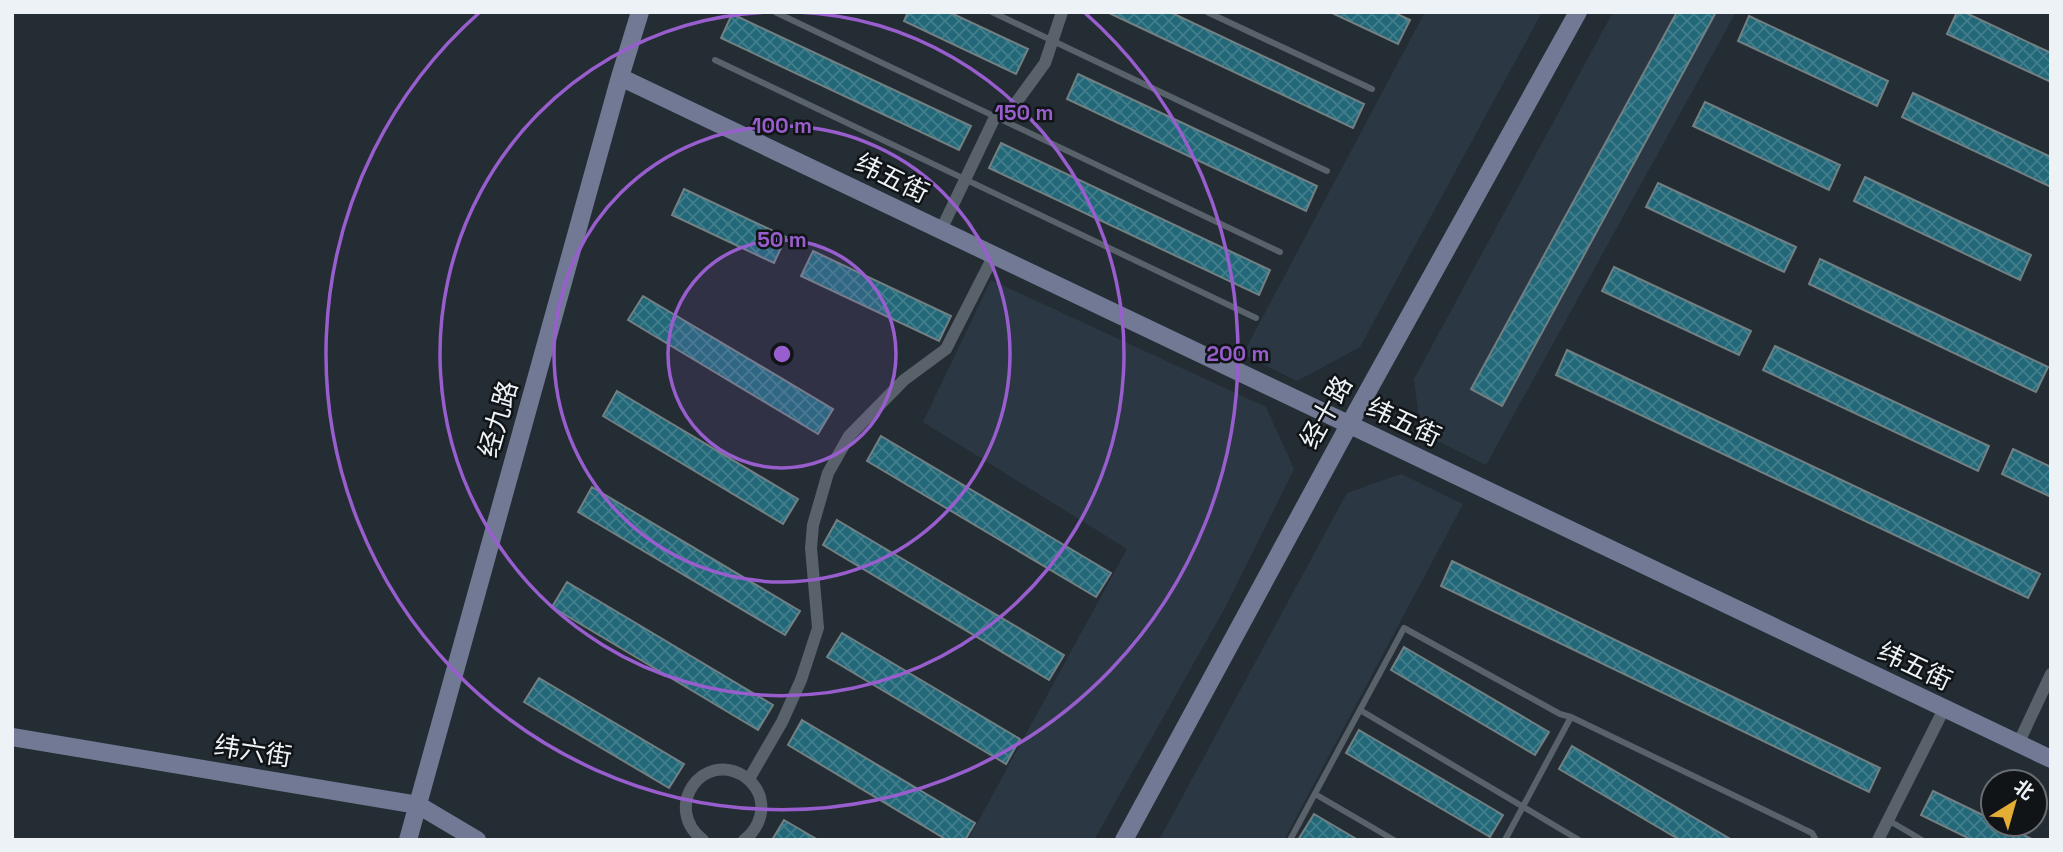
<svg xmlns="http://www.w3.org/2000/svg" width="2063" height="852" viewBox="0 0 2063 852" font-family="'Space Grotesk','Noto Sans SC',sans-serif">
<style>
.built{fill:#2b3844}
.building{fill:url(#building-cross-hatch);stroke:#728084;stroke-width:2}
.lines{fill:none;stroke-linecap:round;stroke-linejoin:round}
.lane{stroke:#59626b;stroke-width:6}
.street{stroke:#59626b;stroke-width:12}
.secondary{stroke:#717995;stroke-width:18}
.ring{fill:none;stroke:#985ecd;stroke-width:3.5}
.labels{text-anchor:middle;stroke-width:5;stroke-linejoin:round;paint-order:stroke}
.street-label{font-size:26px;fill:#edf2f7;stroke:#111417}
.centre{fill:#985ecd;stroke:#111417;stroke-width:3.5}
.ring-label{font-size:21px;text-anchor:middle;font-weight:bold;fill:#985ecd;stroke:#111417;stroke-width:5;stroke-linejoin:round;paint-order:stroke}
</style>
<defs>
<pattern id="building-cross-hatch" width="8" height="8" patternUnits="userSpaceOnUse" patternTransform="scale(1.75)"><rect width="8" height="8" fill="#226878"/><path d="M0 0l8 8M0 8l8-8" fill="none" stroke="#427e8c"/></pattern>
</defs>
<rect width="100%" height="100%" fill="#242c34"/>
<!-- built -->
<path class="built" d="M1425,12H1542L1360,347L1297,381L1243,354Z
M1613,12H1736L1486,465L1421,433L1414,379Z
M991,280L1266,407L1294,469L1226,606L1094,840H968L1127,549L923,422Z
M1401,474L1463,504L1284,840H1159L1347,493Z"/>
<!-- building -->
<path class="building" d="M908,12H949L1028,49L1016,74L904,21Z
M1107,12H1170L1364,104L1353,128Z
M1330,12H1393L1410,20L1398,44Z
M1677,12H1716L1502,406L1471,389Z
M1957,12H1964L2051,53V82L1947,34Z
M732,14L971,126L959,150L721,38Z
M1749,16L1888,81L1877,106L1738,41Z
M1078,74L1317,186L1306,211L1067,99Z
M1913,93L2051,157V187L1902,117Z
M1705,102L1840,165L1829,190L1693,126Z
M1001,143L1270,270L1259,295L989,168Z
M1865,177L2031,255L2020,280L1854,201Z
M1658,183L1796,247L1784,272L1646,207Z
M684,189L786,237L774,263L672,215Z
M813,251L951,316L939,341L801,276Z
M1820,259L2048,367L2036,392L1809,284Z
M1614,267L1751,331L1739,355L1602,291Z
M643,296L833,409L818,434L628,320Z
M1775,346L1989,446L1978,471L1763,370Z
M1567,350L2040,574L2028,598L1556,375Z
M617,391L798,499L783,524L603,416Z
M881,436L1111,573L1096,597L867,461Z
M2013,449L2051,467V497L2002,474Z
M592,487L800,611L785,635L578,512Z
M837,520L1064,655L1049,680L823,545Z
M1452,561L1880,768L1869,792L1441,586Z
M567,582L773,705L758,730L552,607Z
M842,633L1020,739L1006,764L827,657Z
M1404,647L1549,732L1535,755L1391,670Z
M539,678L684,764L669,788L524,702Z
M802,720L975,823L965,840H947L788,745Z
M1359,730L1503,815L1490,837L1346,753Z
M1572,746L1732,840H1680L1559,769Z
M1933,791L1993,820V824H2001L2034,840H1972L1921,815Z
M1314,814L1358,840H1298Z
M784,820L818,840H772Z"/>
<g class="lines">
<!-- lane -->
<path class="lane" d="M775,12L1280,252
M992,12L1327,171
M1207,12L1372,89
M715,60L1256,318
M1360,710L1579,840
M1315,794L1394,840
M1888,820L1922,840
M1290,840L1404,628L1560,714L1571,717L1812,833L1816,840
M1505,840L1571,717"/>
<!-- street -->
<path class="street" d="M941,230L995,117L1010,111L1045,63L1062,12
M2018,744L2051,674
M749,779L782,722L801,680L818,628L811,548L813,525L828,473L849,436L904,380L946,349L994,255
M703,840C662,808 702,750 744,776C753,782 760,792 761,802C763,817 756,831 744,840
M1878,840L1944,709"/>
<!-- secondary -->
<path class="secondary" d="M620,77L2051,759
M12,737L418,805L477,840
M408,840L620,77L640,12
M1124,840L1349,425L1578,12"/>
</g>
<!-- distance rings -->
<circle cx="782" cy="354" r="114" fill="#985ecd" fill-opacity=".12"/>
<g class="ring">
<circle cx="782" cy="354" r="114"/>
<circle cx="782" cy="354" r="228"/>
<path d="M797 12A342 342 0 1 1 767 12"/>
<path d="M1084 12A456 456 0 1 1 480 12"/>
</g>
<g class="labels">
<!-- street labels -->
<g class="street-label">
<text transform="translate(892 178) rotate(26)" y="9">纬五街</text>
<text transform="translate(1326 412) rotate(-61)" y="9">经十路</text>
<text transform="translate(498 419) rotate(-74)" y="9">经九路</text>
<text transform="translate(1404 422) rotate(25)" y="9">纬五街</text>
<text transform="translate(1915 666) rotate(25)" y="9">纬五街</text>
<text transform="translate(253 751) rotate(9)" y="9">纬六街</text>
</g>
</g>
<circle cx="782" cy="354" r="10" class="centre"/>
<g class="ring-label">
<text x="1024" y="120">150 m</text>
<text x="782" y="133">100 m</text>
<text x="782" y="247">50 m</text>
<text x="1238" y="361">200 m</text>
</g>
<!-- border -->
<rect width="2063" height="852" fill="none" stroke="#edf2f7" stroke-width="28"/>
<!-- north arrow -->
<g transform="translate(2014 803) rotate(37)"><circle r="33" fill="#111417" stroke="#696d71" stroke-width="2"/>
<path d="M0-5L12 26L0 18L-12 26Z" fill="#e4ae35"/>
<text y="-10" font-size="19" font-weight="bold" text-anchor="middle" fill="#edf2f7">北</text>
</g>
</svg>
